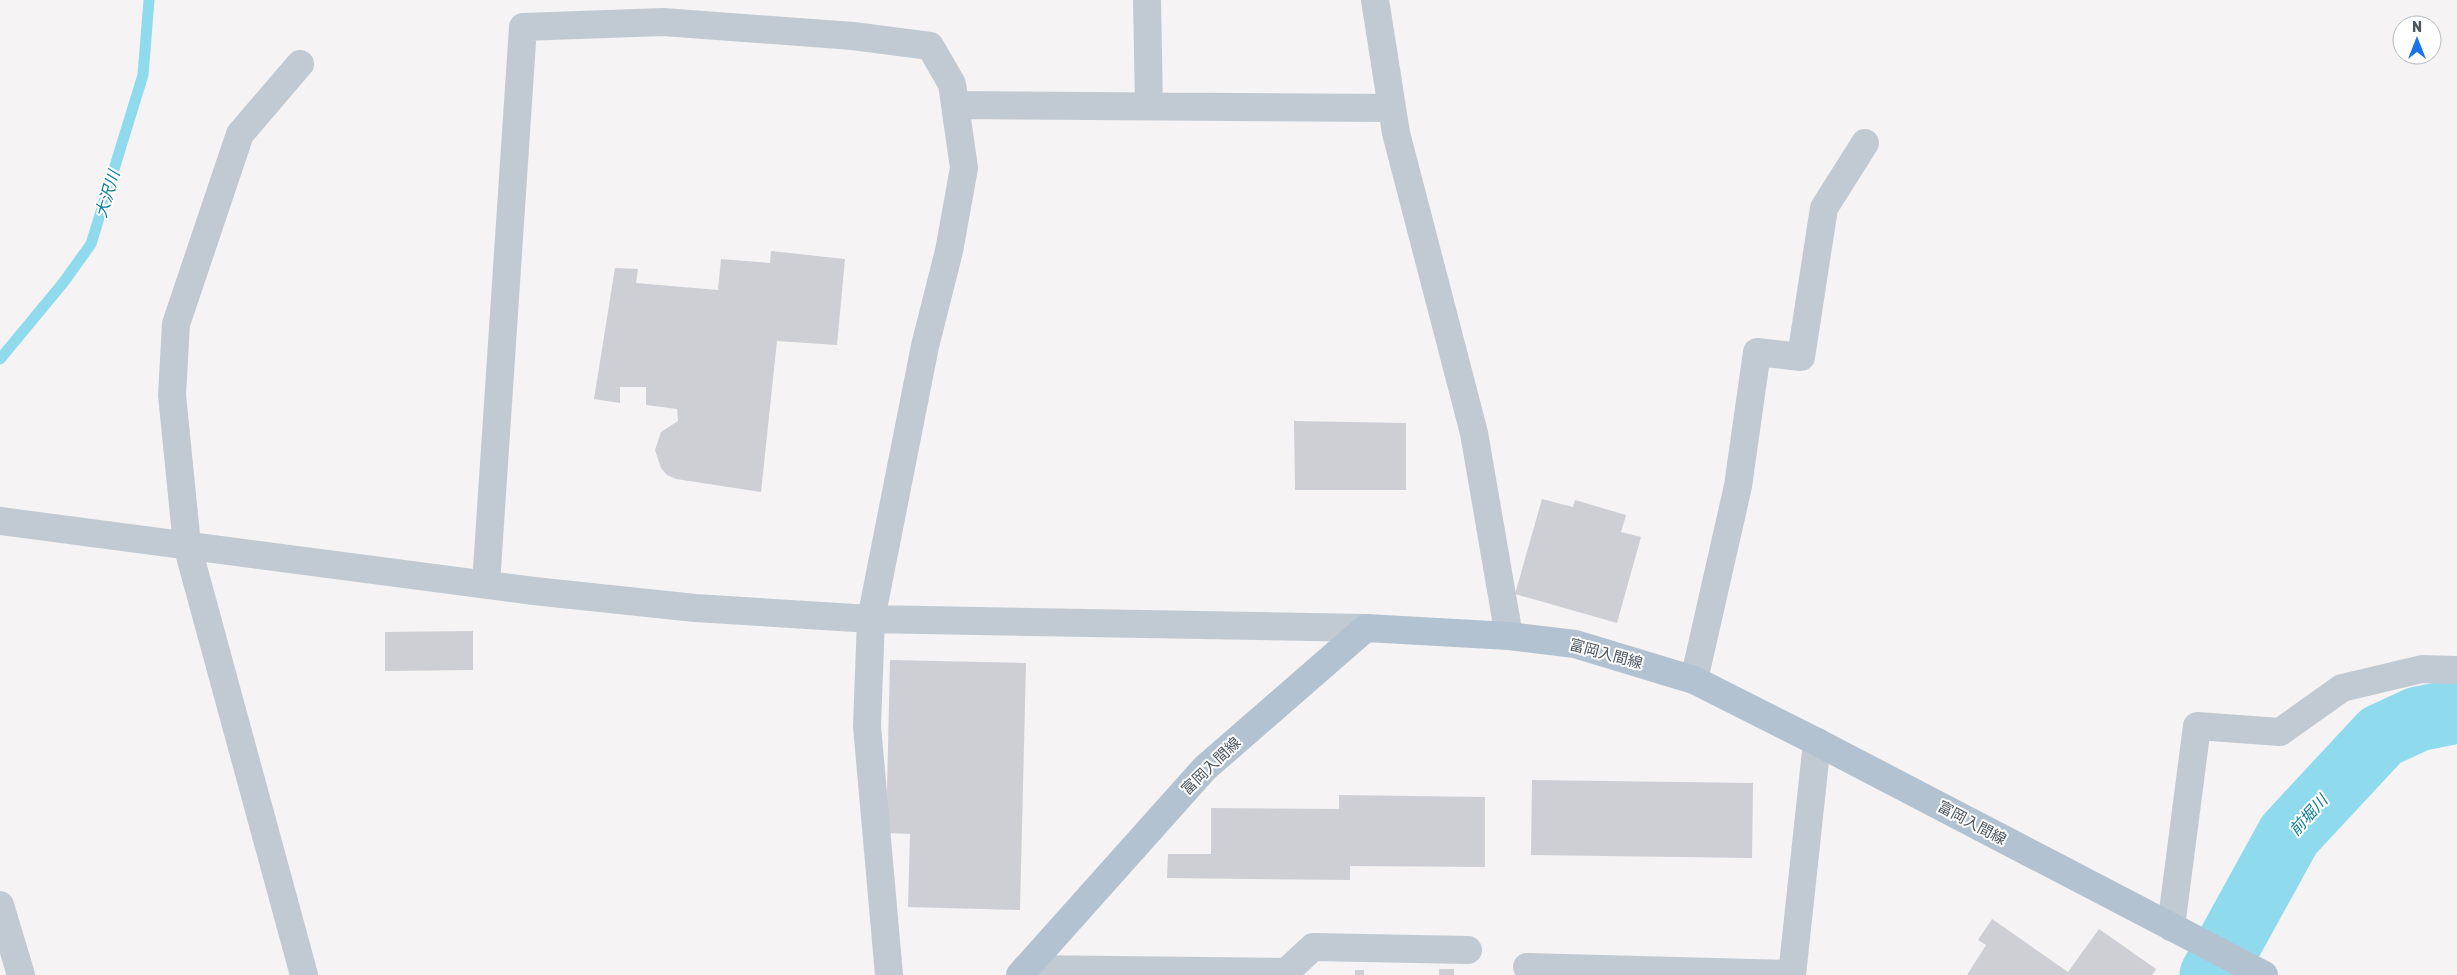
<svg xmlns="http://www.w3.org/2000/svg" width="2457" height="975" viewBox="0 0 2457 975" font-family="Rubik,'Noto Sans JP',sans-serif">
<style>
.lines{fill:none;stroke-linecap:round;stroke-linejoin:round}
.stream{stroke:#90daee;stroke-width:11}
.river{stroke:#90daee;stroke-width:65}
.building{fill:#cdcfd5}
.minor{stroke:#c1cad2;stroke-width:28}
.major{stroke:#b3c2d1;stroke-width:28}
.labels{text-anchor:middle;stroke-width:4;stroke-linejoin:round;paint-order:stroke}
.street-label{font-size:15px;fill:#4a5661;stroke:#fff}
.water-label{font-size:16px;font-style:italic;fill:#0c7c9b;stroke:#fff}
</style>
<rect width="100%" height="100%" fill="#f5f3f3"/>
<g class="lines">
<!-- stream -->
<path class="stream" d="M0,359L63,283L91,244L143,75L149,0"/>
<!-- river -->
<path class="river" d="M2212,975L2289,835L2381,736L2418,719L2457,711"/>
</g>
<!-- building -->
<path class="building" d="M771,251L845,259L837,345L777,341L761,492L676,479L667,475L661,468L655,450L661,432L678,421L677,409L646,405V387H620V403L594,399L615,268L638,269L636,283L718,290L721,259L770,263Z
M1294,421L1406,423V490H1295Z
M1542,499L1573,507L1575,500L1626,515L1621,532L1641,537L1617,623L1515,594Z
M473,631V670L385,671V632Z
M890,660L1026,663L1020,910L908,907L910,834L886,833Z
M1532,780L1753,783L1752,858L1531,855Z
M1339,795L1485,797V867L1350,866V880L1167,878L1168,854H1211V808L1339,809Z
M1992,919L2068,972L2099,929L2156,969L2152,975H1967L1986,945L1978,940Z
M1439,969H1454V975H1439Z
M1355,970H1364V975H1355Z"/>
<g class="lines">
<!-- minor -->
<path class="minor" d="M1147,0L1149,106
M1375,0L1396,133L1474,433L1509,636
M300,64L240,134L176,324L172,395L187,545L304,975
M955,105L1392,108
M0,521L534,591L695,608L871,619L1366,628
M486,584L523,27L663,22L853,36L930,46L952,84L964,168L949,251L925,346L871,619L867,726L889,975
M1694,680L1738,486L1757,352L1801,357L1824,208L1865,143
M0,905L21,975
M2171,927L2197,726L2280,732L2342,688L2422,669L2457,670
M1527,967L1792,974
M1025,969L1286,972L1313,947L1468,950
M1792,975L1817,742"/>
<!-- major -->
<path class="major" d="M1020,975L1205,768L1366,628L1509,636L1575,644L1694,680L1817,742L2264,975"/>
</g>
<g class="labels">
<!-- street labels -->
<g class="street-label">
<text transform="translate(1606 654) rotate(15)" y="5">富岡入間線</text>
<text transform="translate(1211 766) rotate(-44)" y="5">富岡入間線</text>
<text transform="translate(1972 823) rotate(28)" y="5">富岡入間線</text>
</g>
<!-- water labels -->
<g class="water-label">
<text transform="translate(107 194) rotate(-73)" y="6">大沢川</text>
<text transform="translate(2308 815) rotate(-48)" y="6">前堀川</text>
</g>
</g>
<!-- north arrow -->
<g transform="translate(2417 40)"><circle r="24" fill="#ffffff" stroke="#b7bbc0"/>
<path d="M0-4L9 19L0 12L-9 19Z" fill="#1a73e8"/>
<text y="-8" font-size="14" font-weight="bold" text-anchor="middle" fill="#4a5661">N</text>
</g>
</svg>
